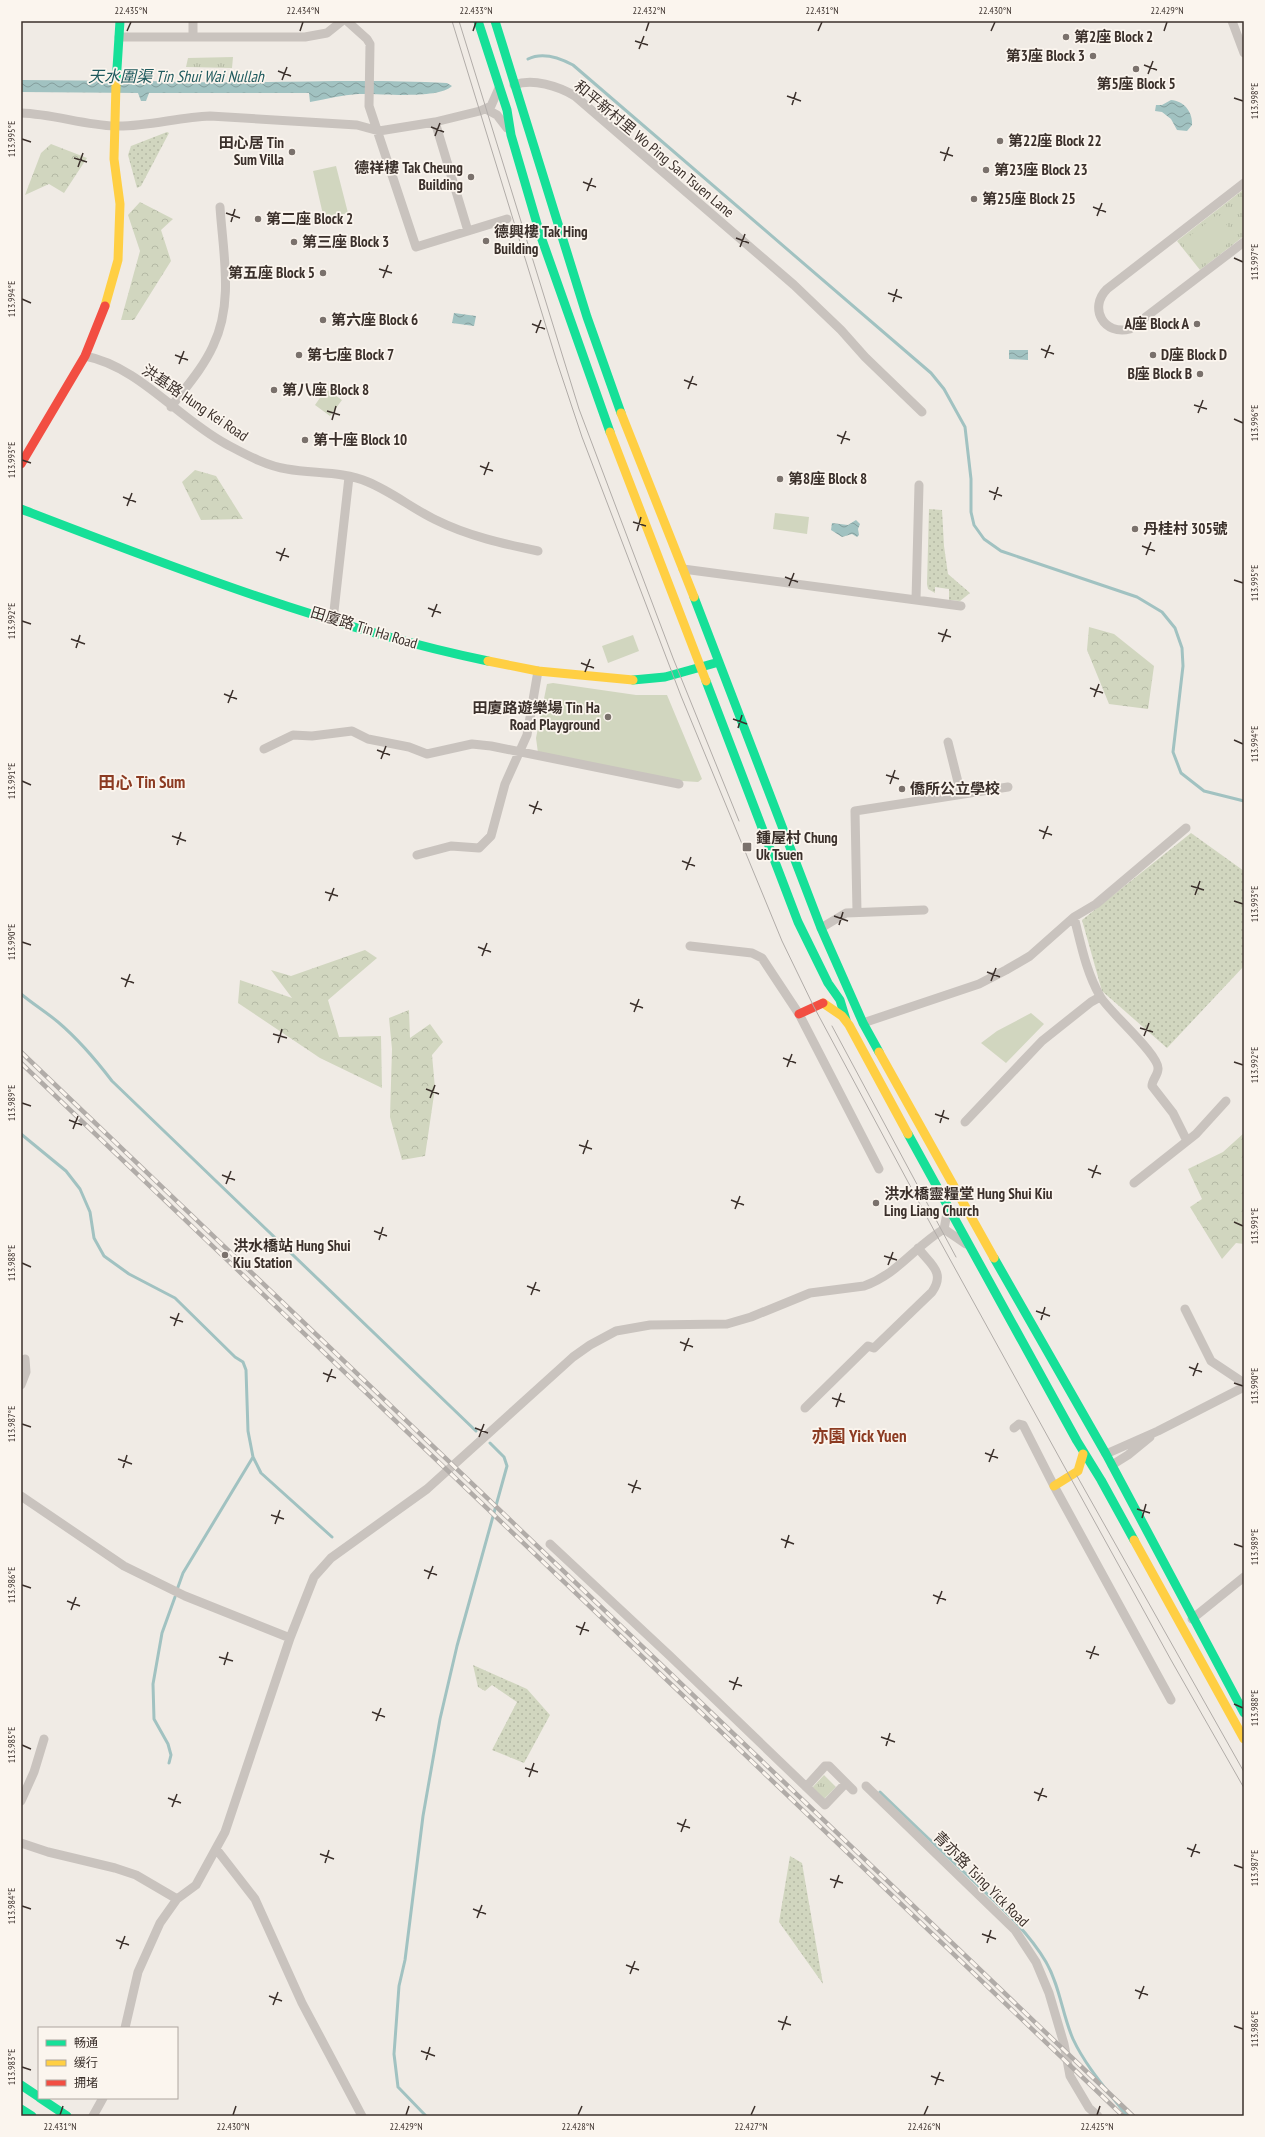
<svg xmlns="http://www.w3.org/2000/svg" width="1265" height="2137" viewBox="0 0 1265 2137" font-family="'PT Sans Narrow','Noto Sans SC',sans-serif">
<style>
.grass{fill:url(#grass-dots)}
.forest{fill:url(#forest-crowns)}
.park{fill:url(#park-tufts)}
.garden{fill:#d1d6bf}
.water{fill:url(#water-waves)}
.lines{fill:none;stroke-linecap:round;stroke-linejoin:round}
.stream{stroke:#a1c2c1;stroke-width:3}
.street{stroke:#c9c3be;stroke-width:9}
.fast{stroke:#16e098;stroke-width:9}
.slow{stroke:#ffcf43;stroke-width:9}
.jam{stroke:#f24e42;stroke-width:9}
.tram{stroke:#b1aca8;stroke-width:1}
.rail-casing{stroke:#b1aca8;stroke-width:4.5}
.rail{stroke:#fbf5ee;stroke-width:3;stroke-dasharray:9;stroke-linecap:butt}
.ticks{fill:none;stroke:#3b302b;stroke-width:1.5}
.poi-dot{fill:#7a716c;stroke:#fbf5ee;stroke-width:1.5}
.labels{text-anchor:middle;stroke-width:3.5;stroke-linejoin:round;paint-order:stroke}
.poi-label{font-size:15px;font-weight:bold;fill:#3b302b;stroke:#fbf5ee;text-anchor:start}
.street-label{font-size:15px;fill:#3b302b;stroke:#fbf5ee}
.water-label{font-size:16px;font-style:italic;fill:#1f5a5e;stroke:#fbf5ee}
.quarter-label{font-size:17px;font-weight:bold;fill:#8c3b22;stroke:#fbf5ee}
.neatline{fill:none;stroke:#3b302b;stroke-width:1.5}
.ticks-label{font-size:10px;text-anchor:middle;fill:#3b302b}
</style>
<defs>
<pattern id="grass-dots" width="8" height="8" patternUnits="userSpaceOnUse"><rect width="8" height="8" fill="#d1d6bf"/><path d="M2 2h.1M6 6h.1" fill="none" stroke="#b4b8a4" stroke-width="1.8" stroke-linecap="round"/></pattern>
<pattern id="forest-crowns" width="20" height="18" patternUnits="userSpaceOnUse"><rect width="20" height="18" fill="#d1d6bf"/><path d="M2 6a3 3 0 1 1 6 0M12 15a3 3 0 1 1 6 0" fill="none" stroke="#b4b8a4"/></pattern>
<pattern id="park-tufts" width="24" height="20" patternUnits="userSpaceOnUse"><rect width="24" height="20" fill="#d1d6bf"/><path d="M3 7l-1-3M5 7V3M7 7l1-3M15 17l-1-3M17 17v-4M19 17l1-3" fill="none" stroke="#b4b8a4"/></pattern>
<pattern id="water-waves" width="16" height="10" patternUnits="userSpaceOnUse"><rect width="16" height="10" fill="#a1c2c1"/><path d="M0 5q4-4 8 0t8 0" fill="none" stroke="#849e9d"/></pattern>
</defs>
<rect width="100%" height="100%" fill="#f0ebe5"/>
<!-- grass -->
<path class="grass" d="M167,132L169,133L141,186L137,188L128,155L131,146Z
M929,509L942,510L944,546L948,574L970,593L960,601L949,600V589L935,587V593L928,589L927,584Z
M1191,833L1244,871V966L1167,1048L1102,991L1082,920Z
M473,1665L527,1689L550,1715L524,1763L492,1750L517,1702L492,1685L485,1691L478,1687Z
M790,1856L802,1863L823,1984L779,1922Z"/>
<!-- forest -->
<path class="forest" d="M51,144L87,158L64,193L49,184L25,195L41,153Z
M140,202L173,219L161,230L171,261L134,320H121L140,251L128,215Z
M195,470L216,476L243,519L201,520L182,482Z
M1089,627L1114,634L1154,666L1148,709L1109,704L1087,650Z
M365,950L377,958L328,1000L339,1037L381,1036L382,1088L320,1058L238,1003L240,980L292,998L271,970L291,976Z
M409,1010L410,1038L430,1024L443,1042L432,1055L435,1088L425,1156L402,1160L390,1117L392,1049L389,1018Z
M1244,1133V1244L1236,1243L1222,1259L1190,1207L1202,1199L1188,1169L1223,1152Z"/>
<!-- park -->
<path class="park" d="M233,57L232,68L186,67L188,58Z
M1244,189V236L1200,270L1177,241Z
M824,1775L836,1787L823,1800L811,1789Z"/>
<!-- garden -->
<path class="garden" d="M336,166L348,213L324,219L313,171Z
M1218,214L1236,237L1200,265L1182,242Z
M326,389L342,400L330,416L315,405Z
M775,513L809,517L807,534L773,529Z
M633,635L639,651L608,663L602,646Z
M553,683L636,695H667L702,779L698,782L682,781L538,753L536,738L547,684Z
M1031,1013L1044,1024L1006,1063L981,1043L997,1031Z"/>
<!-- water -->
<path class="water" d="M142,75H146L149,81C248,85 348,78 447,83L452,86C437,100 379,93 358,94C342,95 326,99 310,102L309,93H149L146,101H141L138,93L21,92V80L139,81Z
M1171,100C1184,101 1193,112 1192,125L1187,131L1177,130L1171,119L1162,112L1155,111L1156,105H1162Z
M454,313L476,316L474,326L452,323Z
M1009,350H1028V360L1009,359Z
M856,520L860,524L858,529L859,535L857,537L852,534L842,537L831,530L832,523L848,525Z"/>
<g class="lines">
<!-- stream -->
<path class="stream" d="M528,59C542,52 560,58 573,65L931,373L944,389L965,427L971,479V512L974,525L984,539L1001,551L1137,597L1162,612L1175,628L1182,648L1183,666L1173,752L1181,773L1204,791L1244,801
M21,994C33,1004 46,1012 58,1022C78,1039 96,1060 112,1081L476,1431
M21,1134L66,1171L80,1189L90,1212L94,1238L104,1256L129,1274L175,1298L235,1357L243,1362L246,1370L248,1431L253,1457L261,1473L332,1537
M178,1587L183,1573L253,1457
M169,1763L171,1755L168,1744L154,1719L153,1684L162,1633L175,1597
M880,1792C909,1820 937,1847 966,1874C994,1901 1026,1928 1046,1962C1060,1986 1062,2014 1073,2039C1086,2067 1108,2091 1127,2116
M426,2116L398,2087L394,2054L399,1986L405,1960L423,1816L440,1719L457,1646L507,1466L504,1457L490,1443"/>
<!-- street -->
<path class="street" d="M347,21L367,39L370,44L369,106L416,247L507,219
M1232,21L1244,53
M119,37H305L327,33L342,21
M193,37V21
M514,85C533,78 558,86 575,96L794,285L841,330L865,357L922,412
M486,109L497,115L507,128
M21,113C53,114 84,125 115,126C147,127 178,117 210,116L357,125L379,131L435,122L480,111L491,106L499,88
M435,122L468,231
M1244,183L1107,289C1088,308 1104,336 1130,329L1244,242
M85,356C138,366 179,419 226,444C245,454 266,466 287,469C314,474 342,471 368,482C392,492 413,509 436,520C468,536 504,544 538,551
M171,407C186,387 203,368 213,346C234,303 223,253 220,207
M683,569L916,600L919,485
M916,600L961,606
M333,620L349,477
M948,742L961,794
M264,749L293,735L312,736L352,731L368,739L409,747L427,754L472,744L491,746L679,784
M417,855L451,846L479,848L491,836L505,784L527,735L538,671
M857,912L855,811L1008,787
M1074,917C1081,944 1086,972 1100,996C1108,1011 1160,1055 1158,1069C1158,1075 1152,1080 1152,1086L1173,1113L1187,1141
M821,928L846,913L924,910
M690,946L752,953L762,958L799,1014L879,1169
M863,1023L979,984L1006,970L1030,956L1074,917L1096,904L1186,828
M965,1122L1042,1041L1091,1002L1100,997
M1134,1183L1196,1134L1226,1101
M944,1229L966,1244
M1185,1309L1211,1361L1244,1383
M21,1385L26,1372L25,1359
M805,1408L868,1346L874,1348L932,1292C946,1272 930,1264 918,1248
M1014,1428L1019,1424L1023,1425L1054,1486L1171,1700
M1106,1454L1158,1431L1244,1387
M1112,1465L1128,1455L1150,1437
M21,1496L124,1566L185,1596L290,1638
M550,1544L670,1656L825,1805L846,1783
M1192,1619L1244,1577
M866,1786L1015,1930L1036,1962L1049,1993L1064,2044L1070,2076L1089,2108L1098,2116
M806,1787L825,1766H829L853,1790
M21,1801L34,1772L44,1739
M21,1843L48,1852L115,1868L136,1875L177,1899
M217,1850L255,1899L302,2003L362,2116
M125,2028L138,1972L160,1923L177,1899L196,1885L225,1832L290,1638L314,1577L331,1558L427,1489L573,1357L590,1345L616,1331L650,1325L727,1324L751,1317L810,1293L864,1286C898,1274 914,1247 944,1229L948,1208
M93,2116L103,2098"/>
<!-- fast -->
<path class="fast" d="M478,21L507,110L511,135L540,234L610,432
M495,21L587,317L621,413
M116,84L120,21
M21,509C172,567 329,628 488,661
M694,597L821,928L863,1023L879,1052
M633,680L665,677L719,662
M706,681L798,922L828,983L840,1000L846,1020
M908,1134L1077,1441L1101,1480L1134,1540
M994,1258L1106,1454L1244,1713
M21,2085L39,2097
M40,2098L67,2116
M21,2109L32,2116"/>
<!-- slow -->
<path class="slow" d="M105,306L118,260L120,204L114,159L116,84
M621,413L694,597
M610,432L706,681
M488,661L538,671L633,680
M823,1003L842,1016L849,1025L908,1134
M879,1052L994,1258
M1054,1486L1078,1471L1083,1454
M1134,1540L1244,1739"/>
<!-- jam -->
<path class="jam" d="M21,464L85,356L105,306
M799,1014L823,1003"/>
<!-- tram -->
<path class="tram" d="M452,21L557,362L582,437L681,696L782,941L814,1007L936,1234L1171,1660L1244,1788
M459,21L579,409L673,658L739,821
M832,1026L956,1257
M1077,1476L1244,1772"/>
<!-- rail casing -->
<g class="rail-casing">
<path id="rail" d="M21,1052L1133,2116
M21,1063L1123,2116"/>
</g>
<!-- rail -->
<use href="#rail" class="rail"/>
</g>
<!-- ticks -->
<path class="ticks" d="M127,31L131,22M300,31L303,22M473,31L476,22M646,31L649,22M818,31L822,22M991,31L995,22M1164,31L1167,22M635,41L648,45M639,49L644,36M1144,65L1157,70M278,71L291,76M1148,74L1153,61M282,80L287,67M787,96L801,101M1234,98L1243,101M792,105L796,92M431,127L444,132M435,136L440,123M22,139L31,142M940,152L953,156M74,158L87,162M944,161L949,147M78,167L83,153M583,182L596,187M587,191L592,178M1093,207L1106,212M226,213L240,218M1097,216L1102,203M231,222L235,209M736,238L749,243M740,247L745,234M1234,258L1243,262M379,269L392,273M383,278L388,265M888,293L902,298M22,299L31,303M893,302L897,289M532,324L545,329M536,333L541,320M1041,349L1054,354M175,355L188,360M1045,358L1050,345M179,364L184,351M684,380L697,385M688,389L693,376M1194,405L1207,409M327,411L340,415M1198,413L1203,400M1234,419L1243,423M332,420L336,406M837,435L850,440M841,444L846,431M22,460L31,463M480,466L493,471M484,475L489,462M989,491L1002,496M123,497L136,502M994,500L998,487M127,506L132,493M633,522L646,526M637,531L641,517M1142,546L1155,551M276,552L289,557M1146,555L1151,542M280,561L285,548M785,577L798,582M1234,580L1243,583M789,586L794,573M428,608L441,613M432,617L437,604M22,621L31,624M938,633L951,637M71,639L85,644M942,642L947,629M76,648L80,635M581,663L594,668M585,672L590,659M1090,688L1103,693M224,694L237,699M1094,697L1099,684M228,703L233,690M733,719L747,724M738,728L742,715M1234,740L1243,744M377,750L390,755M381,759L386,746M886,775L899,779M22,781L31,785M890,784L895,770M529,805L542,810M533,814L538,801M1039,830L1052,835M172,836L186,841M1043,839L1048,826M177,845L181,832M682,861L695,866M686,870L691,857M1191,886L1204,890M325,892L338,896M1195,895L1200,881M329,901L334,888M1234,901L1243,904M834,916L848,921M839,925L843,912M22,942L31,945M478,947L491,952M482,956L487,943M987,972L1000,977M121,978L134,983M991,981L996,968M125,987L130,974M630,1003L643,1008M634,1012L639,999M1140,1028L1153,1032M273,1034L287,1038M1144,1036L1149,1023M278,1043L282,1029M783,1058L796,1063M1234,1062L1243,1065M787,1067L792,1054M426,1089L439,1094M430,1098L435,1085M22,1103L31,1106M935,1114L949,1119M69,1120L82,1125M940,1123L944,1110M73,1129L78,1116M579,1145L592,1149M583,1154L588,1140M1088,1169L1101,1174M222,1175L235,1180M1092,1178L1097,1165M226,1184L231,1171M731,1200L744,1205M735,1209L740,1196M1234,1222L1243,1226M374,1231L387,1236M379,1240L383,1227M884,1256L897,1260M22,1263L31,1267M888,1265L893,1252M527,1286L540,1291M531,1295L536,1282M1036,1311L1050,1316M170,1317L183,1322M1041,1320L1045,1307M174,1326L179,1313M680,1342L693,1347M684,1351L689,1338M1189,1367L1202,1372M323,1373L336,1378M1193,1376L1198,1363M327,1382L332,1369M1234,1383L1243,1386M832,1398L845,1402M836,1407L841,1393M22,1424L31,1427M475,1428L488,1433M479,1437L484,1424M985,1453L998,1458M118,1459L132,1464M989,1462L994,1449M123,1468L127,1455M628,1484L641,1489M632,1493L637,1480M1137,1509L1150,1513M271,1515L284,1519M1142,1518L1146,1504M275,1524L280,1510M781,1539L794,1544M1234,1544L1243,1547M785,1548L789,1535M424,1570L437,1575M428,1579L433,1566M22,1585L31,1588M933,1595L946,1600M67,1601L80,1606M937,1604L942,1591M71,1610L76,1597M576,1626L589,1631M580,1635L585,1622M1086,1651L1099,1655M219,1657L233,1661M1090,1659L1095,1646M224,1665L228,1652M729,1681L742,1686M733,1690L738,1677M1234,1704L1243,1708M372,1712L385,1717M376,1721L381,1708M881,1737L895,1742M22,1745L31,1749M886,1746L890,1733M525,1768L538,1772M529,1777L534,1763M1034,1792L1047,1797M168,1798L181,1803M1038,1801L1043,1788M172,1807L177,1794M677,1823L690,1828M681,1832L686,1819M1187,1848L1200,1853M320,1854L334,1859M1191,1857L1196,1844M325,1863L329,1850M1234,1865L1243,1868M830,1879L843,1883M834,1888L839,1875M22,1906L31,1909M473,1909L486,1914M477,1918L482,1905M982,1934L996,1939M116,1940L129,1945M987,1943L991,1930M120,1949L125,1936M626,1965L639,1970M630,1974L635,1961M1135,1990L1148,1995M269,1996L282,2001M1139,1999L1144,1986M273,2005L278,1992M778,2021L791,2025M1234,2026L1243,2029M782,2030L787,2016M421,2051L435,2056M426,2060L430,2047M22,2067L31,2070M931,2076L944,2081M935,2085L940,2072M60,2115L63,2106M233,2115L236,2106M406,2115L409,2106M578,2115L582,2106M751,2115L755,2106M924,2115L928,2106M1097,2115L1100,2106"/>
<!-- markers -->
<g class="poi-dot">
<circle cx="1066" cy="37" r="4"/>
<circle cx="1093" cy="56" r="4"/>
<circle cx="1136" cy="69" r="4"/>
<circle cx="1000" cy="141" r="4"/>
<circle cx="292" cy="152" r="4"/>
<circle cx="986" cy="170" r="4"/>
<circle cx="471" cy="177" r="4"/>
<circle cx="974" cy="199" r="4"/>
<circle cx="258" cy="219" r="4"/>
<circle cx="486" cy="241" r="4"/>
<circle cx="294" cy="242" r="4"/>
<circle cx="323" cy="273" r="4"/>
<circle cx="323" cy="320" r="4"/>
<circle cx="1197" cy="324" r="4"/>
<circle cx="299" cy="355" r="4"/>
<circle cx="1153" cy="355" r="4"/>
<circle cx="1200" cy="374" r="4"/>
<circle cx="274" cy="390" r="4"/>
<circle cx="305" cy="440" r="4"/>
<circle cx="780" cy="479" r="4"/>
<circle cx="1135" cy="529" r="4"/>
<circle cx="608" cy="717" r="4"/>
<circle cx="902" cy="789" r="4"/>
<rect x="742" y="842" width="10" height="10" rx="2"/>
<circle cx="876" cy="1203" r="4"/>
<circle cx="225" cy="1255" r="4"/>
</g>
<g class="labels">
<!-- poi labels -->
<g class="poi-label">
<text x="1074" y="42">第2座 Block 2</text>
<text x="1085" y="61" text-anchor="end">第3座 Block 3</text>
<text x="1136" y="89" text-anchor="middle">第5座 Block 5</text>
<text x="1008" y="146">第22座 Block 22</text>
<text x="284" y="148" text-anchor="end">田心居 Tin<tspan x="284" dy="17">Sum Villa</tspan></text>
<text x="463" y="173" text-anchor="end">德祥樓 Tak Cheung<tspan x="463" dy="17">Building</tspan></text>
<text x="994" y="175">第23座 Block 23</text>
<text x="982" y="204">第25座 Block 25</text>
<text x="266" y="224">第二座 Block 2</text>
<text x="494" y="237">德興樓 Tak Hing<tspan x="494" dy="17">Building</tspan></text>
<text x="302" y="247">第三座 Block 3</text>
<text x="315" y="278" text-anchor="end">第五座 Block 5</text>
<text x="331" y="325">第六座 Block 6</text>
<text x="1189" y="329" text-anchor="end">A座 Block A</text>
<text x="307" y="360">第七座 Block 7</text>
<text x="1161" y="360">D座 Block D</text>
<text x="1192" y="379" text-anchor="end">B座 Block B</text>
<text x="282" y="395">第八座 Block 8</text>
<text x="313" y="445">第十座 Block 10</text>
<text x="788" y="484">第8座 Block 8</text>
<text x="1143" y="534">丹桂村 305號</text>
<text x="600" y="713" text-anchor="end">田廈路遊樂場 Tin Ha<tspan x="600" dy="17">Road Playground</tspan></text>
<text x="910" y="794">僑所公立學校</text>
<text x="756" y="843">鍾屋村 Chung<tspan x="756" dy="17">Uk Tsuen</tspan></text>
<text x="884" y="1199">洪水橋靈糧堂 Hung Shui Kiu<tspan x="884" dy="17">Ling Liang Church</tspan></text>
<text x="233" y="1251">洪水橋站 Hung Shui<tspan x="233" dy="17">Kiu Station</tspan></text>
</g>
<!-- street labels -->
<g class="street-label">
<text transform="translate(654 149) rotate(40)" y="5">和平新村里 Wo Ping San Tsuen Lane</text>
<text transform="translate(195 403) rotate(34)" y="5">洪基路 Hung Kei Road</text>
<text transform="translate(364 628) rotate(17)" y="5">田廈路 Tin Ha Road</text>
<text transform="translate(981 1879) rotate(45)" y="5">青亦路 Tsing Yick Road</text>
</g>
<!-- water labels -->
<g class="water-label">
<text x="176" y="82">天水圍渠 Tin Shui Wai Nullah</text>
</g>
<!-- quarter labels -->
<g class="quarter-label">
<text x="142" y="788">田心 Tin Sum</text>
<text x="859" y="1442">亦園 Yick Yuen</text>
</g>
</g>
<!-- border -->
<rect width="1265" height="2137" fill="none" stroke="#fbf5ee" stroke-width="44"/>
<!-- legend -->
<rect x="38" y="2027" width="140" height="72" fill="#fbf5ee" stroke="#aea6a0"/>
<rect x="46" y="2040" width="20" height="6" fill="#16e098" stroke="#aea6a0"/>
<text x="74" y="2047" font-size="12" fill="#3b302b">畅通</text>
<rect x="46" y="2060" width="20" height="6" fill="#ffcf43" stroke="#aea6a0"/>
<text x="74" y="2067" font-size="12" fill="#3b302b">缓行</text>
<rect x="46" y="2080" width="20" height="6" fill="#f24e42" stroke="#aea6a0"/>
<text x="74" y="2087" font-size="12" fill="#3b302b">拥堵</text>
<rect x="22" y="22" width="1221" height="2093" class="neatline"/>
<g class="ticks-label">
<text x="131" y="14">22.435°N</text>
<text x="303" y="14">22.434°N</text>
<text x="476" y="14">22.433°N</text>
<text x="649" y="14">22.432°N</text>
<text x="822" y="14">22.431°N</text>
<text x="995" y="14">22.430°N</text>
<text x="1167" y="14">22.429°N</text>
<text transform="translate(1254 101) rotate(-90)" y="4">113.998°E</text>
<text transform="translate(11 139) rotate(-90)" y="4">113.995°E</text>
<text transform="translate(1254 262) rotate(-90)" y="4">113.997°E</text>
<text transform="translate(11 299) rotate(-90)" y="4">113.994°E</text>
<text transform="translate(1254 423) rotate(-90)" y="4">113.996°E</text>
<text transform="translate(11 460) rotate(-90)" y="4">113.993°E</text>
<text transform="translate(1254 583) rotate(-90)" y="4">113.995°E</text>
<text transform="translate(11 621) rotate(-90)" y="4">113.992°E</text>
<text transform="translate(1254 744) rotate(-90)" y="4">113.994°E</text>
<text transform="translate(11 781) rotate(-90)" y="4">113.991°E</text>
<text transform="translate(1254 904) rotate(-90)" y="4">113.993°E</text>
<text transform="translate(11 942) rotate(-90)" y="4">113.990°E</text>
<text transform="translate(1254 1065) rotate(-90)" y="4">113.992°E</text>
<text transform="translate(11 1103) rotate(-90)" y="4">113.989°E</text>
<text transform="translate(1254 1226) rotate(-90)" y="4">113.991°E</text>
<text transform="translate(11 1263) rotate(-90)" y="4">113.988°E</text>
<text transform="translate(1254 1386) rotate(-90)" y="4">113.990°E</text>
<text transform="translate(11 1424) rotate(-90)" y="4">113.987°E</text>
<text transform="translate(1254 1547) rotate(-90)" y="4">113.989°E</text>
<text transform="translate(11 1585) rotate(-90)" y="4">113.986°E</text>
<text transform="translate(1254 1708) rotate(-90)" y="4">113.988°E</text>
<text transform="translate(11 1745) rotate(-90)" y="4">113.985°E</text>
<text transform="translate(1254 1868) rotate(-90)" y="4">113.987°E</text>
<text transform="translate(11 1906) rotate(-90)" y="4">113.984°E</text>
<text transform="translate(1254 2029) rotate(-90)" y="4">113.986°E</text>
<text transform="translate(11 2067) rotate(-90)" y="4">113.983°E</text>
<text x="60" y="2130">22.431°N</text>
<text x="233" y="2130">22.430°N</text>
<text x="406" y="2130">22.429°N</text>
<text x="578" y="2130">22.428°N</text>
<text x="751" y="2130">22.427°N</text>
<text x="924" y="2130">22.426°N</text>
<text x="1097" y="2130">22.425°N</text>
</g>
</svg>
